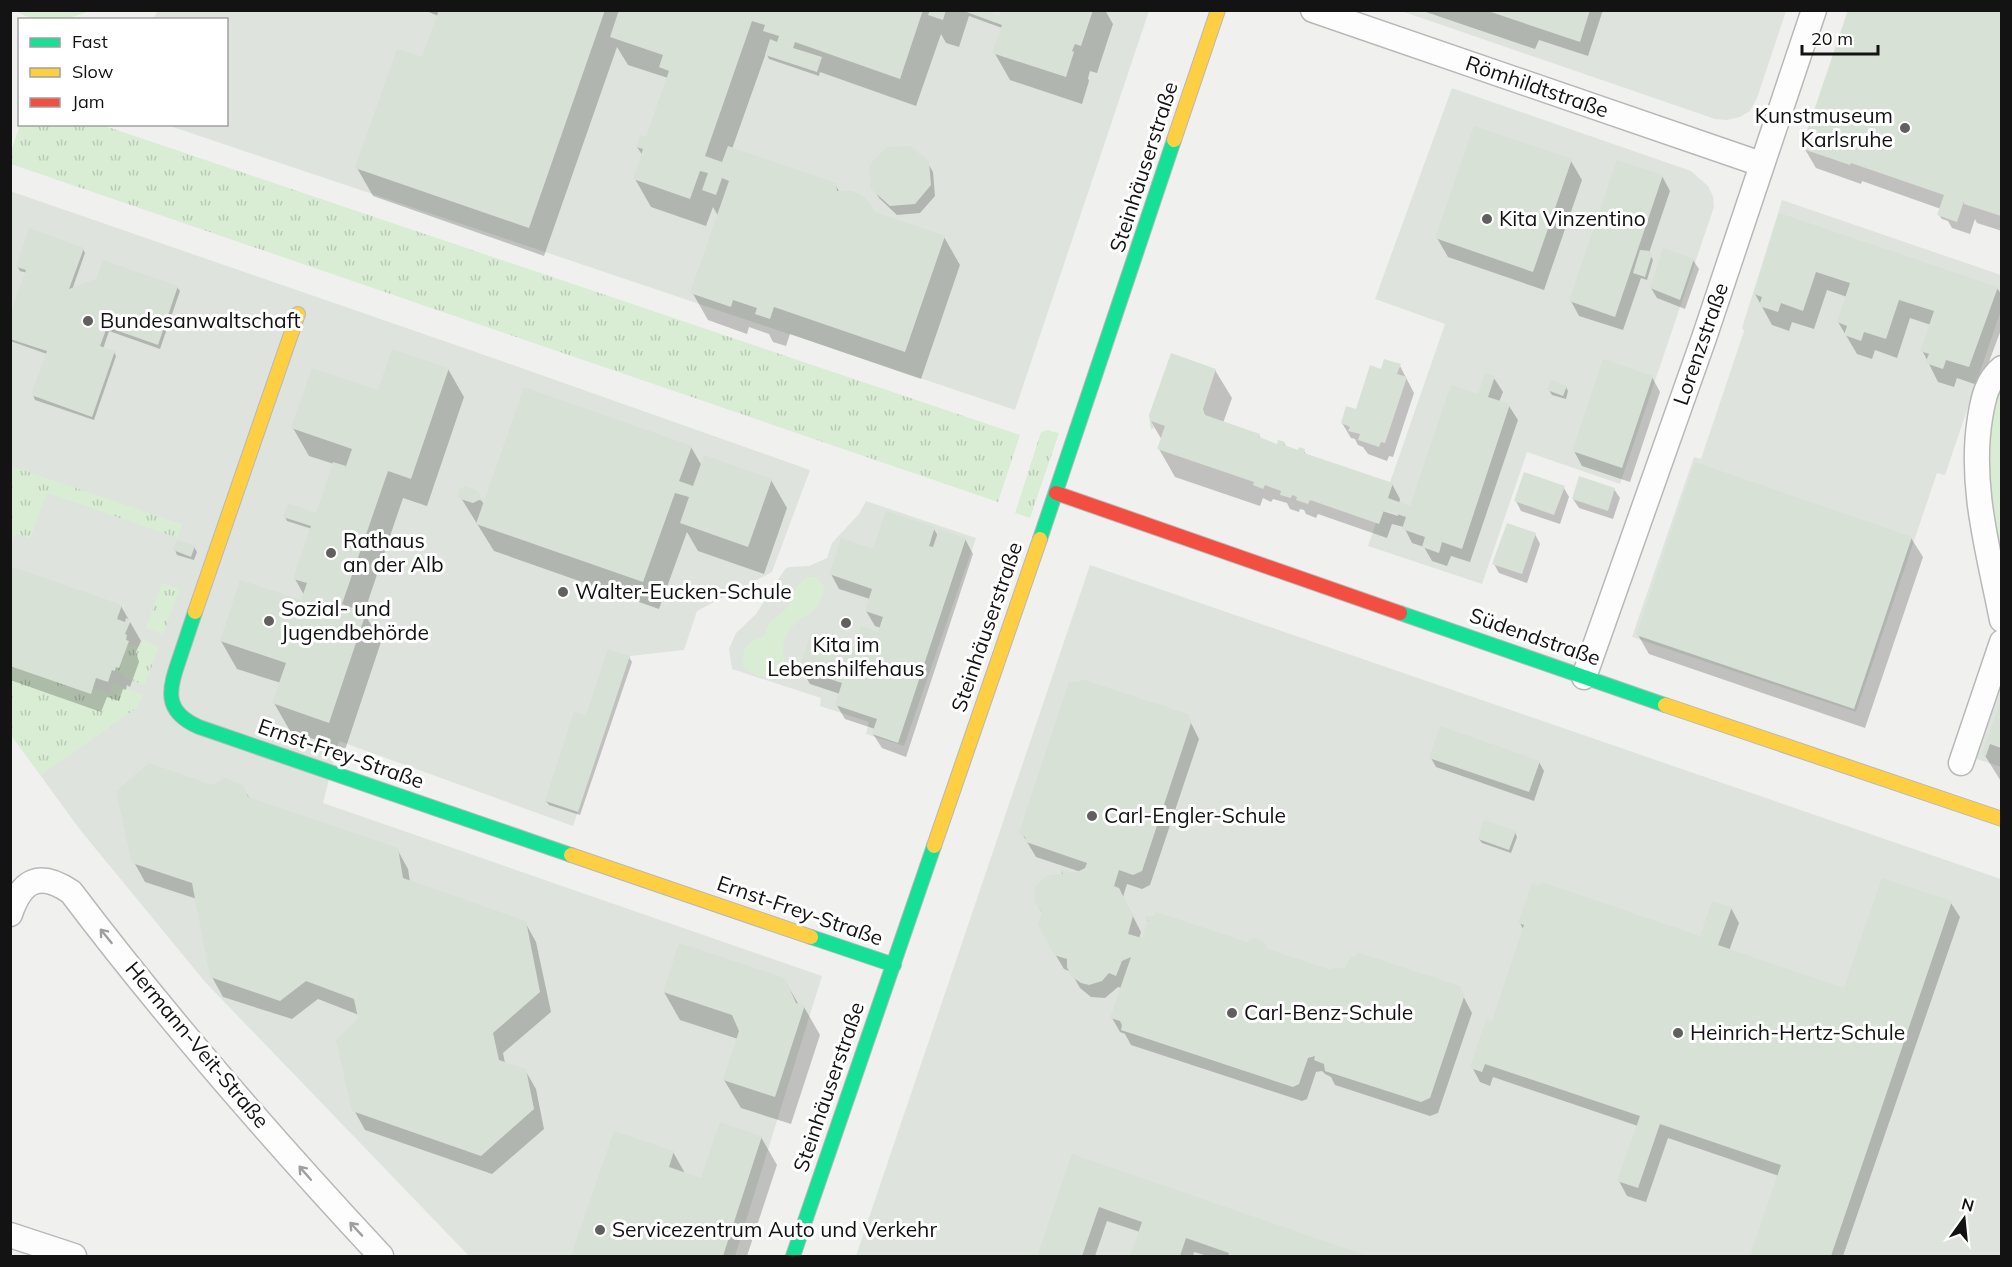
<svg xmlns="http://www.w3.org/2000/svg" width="2012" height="1267" viewBox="0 0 2012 1267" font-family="Mulish,sans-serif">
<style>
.built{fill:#dee3dd}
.grass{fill:url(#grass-tufts)}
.park{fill:#d9ecd4}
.shadow{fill:#0003;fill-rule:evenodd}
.building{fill:#d8e1d5}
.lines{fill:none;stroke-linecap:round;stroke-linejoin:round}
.street-casing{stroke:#b7b8b7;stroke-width:27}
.fast-casing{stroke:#b7b8b7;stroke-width:16}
.slow-casing{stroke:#b7b8b7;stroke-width:16}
.jam-casing{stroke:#b7b8b7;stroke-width:16}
.street{stroke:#fdfdfd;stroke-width:24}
.fast{stroke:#16e098;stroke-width:14}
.slow{stroke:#ffcf43;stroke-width:14}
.jam{stroke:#f24e42;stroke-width:14}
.oneway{stroke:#9f9f9f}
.poi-dot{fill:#60615f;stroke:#fff;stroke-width:2}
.labels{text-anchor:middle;stroke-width:6;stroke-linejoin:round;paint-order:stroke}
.street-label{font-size:21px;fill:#121312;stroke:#fff}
.poi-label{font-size:21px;fill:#121312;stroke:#fff;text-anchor:start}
</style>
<defs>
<pattern id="grass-tufts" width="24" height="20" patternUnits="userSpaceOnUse" patternTransform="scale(1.5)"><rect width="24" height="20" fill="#d9ecd4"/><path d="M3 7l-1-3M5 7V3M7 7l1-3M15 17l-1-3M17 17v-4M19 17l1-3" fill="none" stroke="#b9cab5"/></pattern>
</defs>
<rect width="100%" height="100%" fill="#f0f1ef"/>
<!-- built -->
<path class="built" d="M158,10L1149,11L1015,410L167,125L226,124V20H153Z
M1401,11H1786L1757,98L1750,111L1740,117L1727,120L1715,119Z
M1452,88L1691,171L1708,186L1713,196L1714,207L1620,484L1527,452L1482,584L1368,546L1445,324L1375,299Z
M10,191L473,351L810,470L772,572L697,611L684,650L630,656L573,826L339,741L323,803L822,976L735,1256H469L206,983L81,831L11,735Z
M1782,200L2001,275V310L1945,475L1937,473L1856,712L1632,637L1694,457L1701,459L1744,331L1742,328Z
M866,501L976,538L904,746L866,734L869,722L820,706L821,698L732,669L729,649L736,633L756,614L785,569L789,567L809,566L827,558L832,543L859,514Z
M1090,565L2001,879V1256H856Z
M2001,671V767L1971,757Z"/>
<!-- grass -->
<path class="grass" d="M15,10H89V11C70,21 31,24 15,10Z
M20,125H102L1020,435L998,502L11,164V151Z
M1047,430L1059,433L1030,518L1015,513L1041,432Z
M11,466L182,524L178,538L47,493L30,539L15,534L11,548Z
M162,583L180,589L163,634L146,628Z
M143,640L159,647L145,685L125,678L126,675L115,671L116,667L120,668L128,644L140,648Z
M11,666L110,693L113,684L143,694L138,707L41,775L11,735Z"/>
<!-- park -->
<path class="park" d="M1997,380L2002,387L2001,547L1992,534L1987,467Z
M806,577H816L824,586C821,621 798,609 786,637C778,653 789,659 787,674C772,679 754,679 743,666L744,649L752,641L764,636C771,615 776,620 788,606C793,600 793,593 796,588C798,584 804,580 806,577Z"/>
<!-- shadow -->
<path class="shadow" d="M424,10H980L1000,18L1002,10H1105L1113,24L1097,73L1090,71L1088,78L1089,81L1082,104L1010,80L994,52L1002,28L969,16L959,47L946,43L941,34L916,106L820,72L819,76L769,59L766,53L732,149L835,184L840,193L874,213L944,237L960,265L921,379L790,334L786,346L773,342L769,334L749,327L747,334L708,320L692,292L718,216L713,207L706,226L651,207L635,179L643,156L637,147L647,139L668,78L628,65L617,47L544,256L373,196L357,168L423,59L438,16Z
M1420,10H1603L1588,56L1539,40L1535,49Z
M1849,10H2002V231L1977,223L1975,219L1970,234L1952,228L1948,221L1942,219L1939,215L1941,209L1862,181L1861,184L1816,168L1803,146Z
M1571,161L1582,180L1544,290L1448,257L1437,238Z
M927,162L933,172L935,196L920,213L897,215L879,198L873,188Z
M1662,176L1670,191L1649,253L1653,260L1647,280L1641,278L1623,330L1579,316L1571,301Z
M1780,215L1997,288L2002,295V327L1980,386L1957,378L1954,387L1938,382L1922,350L1931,325L1910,318L1897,358L1875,350L1872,359L1857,354L1838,322L1847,297L1827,290L1814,329L1792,322L1789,331L1772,325L1755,294Z
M83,249L85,253L72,290L177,287L180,291L160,349L109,331L103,349L114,352L116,356L94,420L35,400L33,395L47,354L10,341V319L27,273L20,271L17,266Z
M1693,260L1699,269L1685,309L1657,298L1651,288Z
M1400,366L1414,393L1393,457L1389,456L1387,461L1368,454L1363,447L1358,445L1355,439L1351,438L1342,423L1357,411L1382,371Z
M448,369L464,397L427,506L403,498L364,613L381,642L345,750L290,731L274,703L281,683L237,669L221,641L302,602L304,595L295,579L312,529L287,521L285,517H316L334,464L309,456L293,428L379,392Z
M1215,370L1232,398L1223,423L1259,435L1261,439L1278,446L1284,443L1287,448L1298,452L1304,451L1307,456L1392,484L1400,499L1399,504L1411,508L1479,396L1494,378L1503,392L1499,402L1509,406L1518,420L1470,562L1451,556L1447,566L1432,561L1424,547L1412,543L1404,527L1392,524L1387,538L1318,514L1316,518L1306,514L1304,510L1300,509L1299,512L1290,509L1287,503L1273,499L1271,502L1263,498L1260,506L1175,477L1159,449L1162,440L1150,420ZM1377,506L1398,513V516L1376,509Z
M1652,377L1660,392L1630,482L1582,466L1574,451Z
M1566,387L1568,391L1566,399L1552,395L1549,390Z
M691,447L702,466L771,480L787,508L764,574L698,551L687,532L659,609L494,551L461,498L477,492L484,505Z
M1564,488L1569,497L1560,524L1521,511L1516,501Z
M1614,489L1620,498L1613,519L1579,508L1573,499Z
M934,529L938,536L965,539L973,554L906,757L882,748L873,734L875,729L845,719L836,704L840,694L810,684L801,669L855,649L879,634L881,628L875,626L866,611L870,599L839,589L831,574L874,551Z
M1535,534L1540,544L1527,583L1499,573L1494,564Z
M1911,538L1923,557L1865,728L1649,654L1638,635Z
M194,547L197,552L194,560L177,555L175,550Z
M10,568L121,606L141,641L136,652L139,662L130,687L127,685L126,690L123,689L119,701L107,697L101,712L10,680Z
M629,657L632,662L580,815L549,805L546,801L587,718Z
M2002,702V783L1984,754Z
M1187,715L1199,739L1150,885L1142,889L1127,884L1123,897L1141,932L1139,939L1143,940L1149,923L1146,919L1247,944L1264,945L1267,951L1332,972L1459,988L1472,1013L1438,1113L1430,1116L1335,1085L1331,1077L1325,1074L1322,1071L1316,1072L1307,1099L1302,1101L1131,1045L1125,1034L1120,1032L1112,1018L1122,988L1118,987L1105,998L1091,997L1080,988L1071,972L1064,969L1055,954L1043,914L1038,906L1064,877L1061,872L1076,875L1081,872L1036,857L1021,832Z
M1431,758L1539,762L1544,771L1534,801L1436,767Z
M212,786H242L250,799L397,849L408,869L410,882L525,922L536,942L551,1012L503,1053L505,1063L525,1070L536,1089L544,1129L492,1174L365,1130L354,1110L359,1015L318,999L292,1019L223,997L212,977L197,899L145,882L134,862Z
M1515,832L1517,837L1511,853L1482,843L1479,839Z
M1883,880L1951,903L1960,917L1843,1256H1751L1779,1176L1668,1138L1646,1202L1627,1196L1619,1181L1638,1126L1493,1077L1490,1086L1480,1082L1472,1067L1493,1022L1524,931L1520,923L1701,938L1731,908L1739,923L1729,951L1845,990Z
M784,979L799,1005L804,1007L820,1035L791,1124L741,1108L724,1080L738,1039L680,1020L664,992Z
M615,1132L673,1152L686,1175L702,1180L761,1137L777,1165L747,1256H573Z
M1073,1156L1364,1256H1208L1194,1252L1193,1256H1132L1140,1232L1107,1221L1095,1256H1038Z"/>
<!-- building -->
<path class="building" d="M439,10H605L529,228L355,168L397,49L422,57Z
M619,10H923L900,79L795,42L793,48L822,57L817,72L765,55L770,39L777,42L779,36L763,31L765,25L752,21L705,156L722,162L728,146L836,183L837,191H852L863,196L870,203L875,212L945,236L905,352L774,307L770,319L755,314L757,308L733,300L731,307L690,293L729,181L722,178L716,195L702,190L708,173L700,171L690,199L633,179L643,149L636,147L640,135L646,137L669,71L659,67L663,55L610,37Z
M930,10H946L943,20L928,15Z
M961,10H984L999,16L1000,10H1093L1081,46L1075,44L1072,51L1074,52L1066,77L992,53L1002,25Z
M1485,10H1590L1580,42Z
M1848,10H2001V216L1964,204V201L1957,222L1937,215L1944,195L1851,163L1850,165L1803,149L1804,146H1802Z
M1474,126L1572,159L1533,272L1435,238Z
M910,146L929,161L931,185L915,204L890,206L871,189L869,165L887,147Z
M1617,160L1663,175L1615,317L1569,301Z
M1779,213L1998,287L1969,367L1946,360L1943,369L1925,363L1929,354L1920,351L1934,311L1899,300L1886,339L1864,332L1861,341L1844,335L1847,326L1837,322L1850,283L1816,272L1803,311L1781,303L1778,312L1759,306L1762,297L1754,294Z
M29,228L84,248L69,289L96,279L103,260L178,286L158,345L107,327L100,346L115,351L92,417L31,395L47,351L10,339V315L26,270L16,267Z
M1663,248L1694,259L1680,300L1650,288Z
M1640,250L1650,251L1649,253L1652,254L1645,277L1633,273Z
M392,349L449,368L411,479L388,471L342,604L366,613L329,723L272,703L286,663L220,641L240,580L301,600L307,583L293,579L311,526L283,517L288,503L316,513L333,462L346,466L352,449L291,428L312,368L378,390Z
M1171,353L1216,369L1203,409L1205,415L1260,434L1259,437L1277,444L1278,440L1285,442L1284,445L1298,450L1299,447L1305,449L1304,453L1393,483L1388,498L1410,506L1451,385L1478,394L1485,373L1495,376L1488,397L1510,404L1462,549L1442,542L1439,553L1422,547L1425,537L1402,529L1406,517L1384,510L1379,524L1310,500L1308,504L1296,500L1297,497L1292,495L1291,498L1280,495L1281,491L1265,485L1263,489L1253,485L1254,482L1157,449L1165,426L1151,421L1154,428L1151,429L1149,415Z
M1384,359L1401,364L1397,374L1407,377L1385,443L1381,442L1379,447L1358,440L1360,434L1348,431L1350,427L1341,423L1346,406L1356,409L1370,365L1381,369Z
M1603,359L1653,376L1622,468L1572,451Z
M1551,380L1567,386L1563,396L1547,390Z
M524,387L692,446L679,481L693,486L704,455L772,479L748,547L680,523L689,497L675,493L643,582L476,524L484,501L479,500L473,503L460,499L458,496L459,489L466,486L476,490L480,494V498L485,499Z
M1695,462L1912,537L1854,709L1636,635Z
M1524,472L1565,486L1554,515L1514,501Z
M1579,476L1615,488L1608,511L1572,499Z
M886,511L935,527L929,546L933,547L939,529L966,538L898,743L872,734L877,719L835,705L842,683L799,669L811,633L854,647L861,626L878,632L883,617L865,611L872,589L829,574L841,538L873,549Z
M1507,523L1536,533L1522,574L1492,564Z
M177,540L195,546L191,557L173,550Z
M10,566L122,605L117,619L125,622L126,618L131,620L125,634L127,635L126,640L129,641L119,668L116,667L115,671L112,670L108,682L96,678L91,694L10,666Z
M608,649L630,656L578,812L545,801L574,712L586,716Z
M1081,679L1188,714L1191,723L1142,871L1133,875L1119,870L1114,886L1119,888L1133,916L1128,934L1142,938L1148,921L1145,919L1146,916H1153L1156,912L1247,942L1254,938L1259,939L1266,944L1265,948L1331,970L1335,967L1345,969L1350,956L1354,957L1359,953L1460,986L1464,997L1430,1098L1421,1102L1325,1071L1324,1064L1314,1060L1315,1056L1308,1058L1299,1084L1293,1087L1121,1030L1122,1025L1120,1021L1110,1018L1131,957L1122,961L1116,976L1109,973L1102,981L1089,985L1081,983L1071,976L1067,967V959L1054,955L1038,924L1042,912L1034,901L1035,887L1046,876L1057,874L1062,875L1063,873L1060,872L1061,869L1075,873L1085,868L1087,863L1026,842L1025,837L1019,833L1069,682H1078Z
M2001,699V748L1990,744L1986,756L1982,754Z
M1440,726L1540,761L1529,792L1429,758Z
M149,763L212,785L225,778L243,785L248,797L398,848L403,878L526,921L540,992L493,1033L499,1060L526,1069L534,1109L481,1156L352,1111L336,1040L358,1018L354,999L306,981L280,1001L210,977L192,883L132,863L116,791Z
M1484,820L1516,831L1509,850L1478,839Z
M1882,878L1952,901L1831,1256H1750L1781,1165L1660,1124L1638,1188L1617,1181L1640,1116L1485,1064L1482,1072L1470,1068L1486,1019L1492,1021L1524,925L1518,923L1532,883L1540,886L1541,882L1700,936L1712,901L1723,904L1732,907L1718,945L1844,988Z
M679,943L785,978L796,1003L805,1005L775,1097L723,1080L739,1031L732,1015L663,992Z
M720,1122L762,1136L723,1256H571L614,1131L674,1151L669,1167L701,1178Z
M1072,1154L1368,1256H1228L1229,1253L1186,1238L1180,1256H1130L1142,1222L1099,1207L1082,1256H1037Z"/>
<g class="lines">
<!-- street casing -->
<g class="street-casing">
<path id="street" d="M1313,10L1761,164
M2002,368C1987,380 1983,399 1980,418C1969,486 1989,553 2002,620
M1584,677L1704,338L1814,10
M1961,763L2002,642
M10,914C22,879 40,871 71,892C167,1019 273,1140 381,1256
M10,1235L74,1256"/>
</g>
<!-- fast casing -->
<g class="fast-casing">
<path id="fast" d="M1040,539L1174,140
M195,612C190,627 185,642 180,657C169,689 162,711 199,727L571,855
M1400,613L1665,705
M811,937L894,965
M793,1256L934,846"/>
</g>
<!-- slow casing -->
<g class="slow-casing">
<path id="slow" d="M1174,140L1218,10
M195,612L298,314
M1665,705L2002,819
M934,846L1040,539
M571,855L811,937"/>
</g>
<!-- jam casing -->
<g class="jam-casing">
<path id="jam" d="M1056,493L1400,613"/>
</g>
<!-- street -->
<use href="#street" class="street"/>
<!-- fast -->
<use href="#fast" class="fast"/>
<!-- slow -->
<use href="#slow" class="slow"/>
<!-- jam -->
<use href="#jam" class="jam"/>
</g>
<!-- one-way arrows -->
<defs><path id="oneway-shaft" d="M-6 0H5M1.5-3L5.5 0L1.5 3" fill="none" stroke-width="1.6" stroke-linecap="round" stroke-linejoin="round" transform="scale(1.5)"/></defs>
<g class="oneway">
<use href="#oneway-shaft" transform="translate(106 936) rotate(-129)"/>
<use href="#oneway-shaft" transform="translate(305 1173) rotate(-131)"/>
<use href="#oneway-shaft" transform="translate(356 1229) rotate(-133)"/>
</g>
<!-- markers -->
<g class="poi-dot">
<circle cx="1905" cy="128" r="6"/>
<circle cx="1487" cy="219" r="6"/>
<circle cx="88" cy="321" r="6"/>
<circle cx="331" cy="553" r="6"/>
<circle cx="563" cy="592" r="6"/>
<circle cx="269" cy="621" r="6"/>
<circle cx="846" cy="623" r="6"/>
<circle cx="1092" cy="816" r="6"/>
<circle cx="1232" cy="1013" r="6"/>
<circle cx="1678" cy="1033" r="6"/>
<circle cx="600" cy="1230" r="6"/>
</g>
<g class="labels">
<!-- street labels -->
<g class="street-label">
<text transform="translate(1537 87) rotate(19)" y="7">Römhildtstraße</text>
<text transform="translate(1144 167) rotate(-72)" y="7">Steinhäuserstraße</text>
<text transform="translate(1701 344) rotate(-71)" y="7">Lorenzstraße</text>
<text transform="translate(987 627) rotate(-71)" y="7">Steinhäuserstraße</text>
<text transform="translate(1535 637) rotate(19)" y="7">Südendstraße</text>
<text transform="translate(341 754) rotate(19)" y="7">Ernst-Frey-Straße</text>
<text transform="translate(800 911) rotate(19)" y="7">Ernst-Frey-Straße</text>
<text transform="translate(197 1045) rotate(50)" y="7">Hermann-Veit-Straße</text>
<text transform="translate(829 1087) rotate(-71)" y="7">Steinhäuserstraße</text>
</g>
<!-- poi labels -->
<g class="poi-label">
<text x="1893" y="123" text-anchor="end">Kunstmuseum<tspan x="1893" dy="24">Karlsruhe</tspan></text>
<text x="1499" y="226">Kita Vinzentino</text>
<text x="100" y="328">Bundesanwaltschaft</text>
<text x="343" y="548">Rathaus<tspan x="343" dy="24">an der Alb</tspan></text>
<text x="575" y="599">Walter-Eucken-Schule</text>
<text x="281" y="616">Sozial- und<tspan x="281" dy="24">Jugendbehörde</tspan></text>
<text x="846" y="652" text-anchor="middle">Kita im<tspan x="846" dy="24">Lebenshilfehaus</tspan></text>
<text x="1104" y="823">Carl-Engler-Schule</text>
<text x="1244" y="1020">Carl-Benz-Schule</text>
<text x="1690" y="1040">Heinrich-Hertz-Schule</text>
<text x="612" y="1237">Servicezentrum Auto und Verkehr</text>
</g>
</g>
<!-- border -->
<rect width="2012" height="1267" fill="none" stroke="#121312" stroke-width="24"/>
<!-- legend -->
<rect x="18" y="18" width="210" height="108" fill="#ffffff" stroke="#a0a1a0" stroke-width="1.5"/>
<rect x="30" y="38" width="30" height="9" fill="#16e098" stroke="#a0a1a0" stroke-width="1.5"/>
<text x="72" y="48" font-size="18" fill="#121312">Fast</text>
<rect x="30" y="68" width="30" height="9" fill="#ffcf43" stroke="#a0a1a0" stroke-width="1.5"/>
<text x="72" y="78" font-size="18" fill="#121312">Slow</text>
<rect x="30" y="98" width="30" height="9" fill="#f24e42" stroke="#a0a1a0" stroke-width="1.5"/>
<text x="72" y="108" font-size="18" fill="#121312">Jam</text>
<!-- north arrow -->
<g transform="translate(1964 1219) rotate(15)" stroke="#ffffff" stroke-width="4.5" paint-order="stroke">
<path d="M0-4.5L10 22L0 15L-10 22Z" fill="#121312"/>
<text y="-9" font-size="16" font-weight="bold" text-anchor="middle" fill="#121312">N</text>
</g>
<!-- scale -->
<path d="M1802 45v9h76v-9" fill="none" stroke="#121312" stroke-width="3"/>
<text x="1811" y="45" font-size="18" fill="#121312" stroke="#ffffff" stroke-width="4.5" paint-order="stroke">20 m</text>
</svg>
